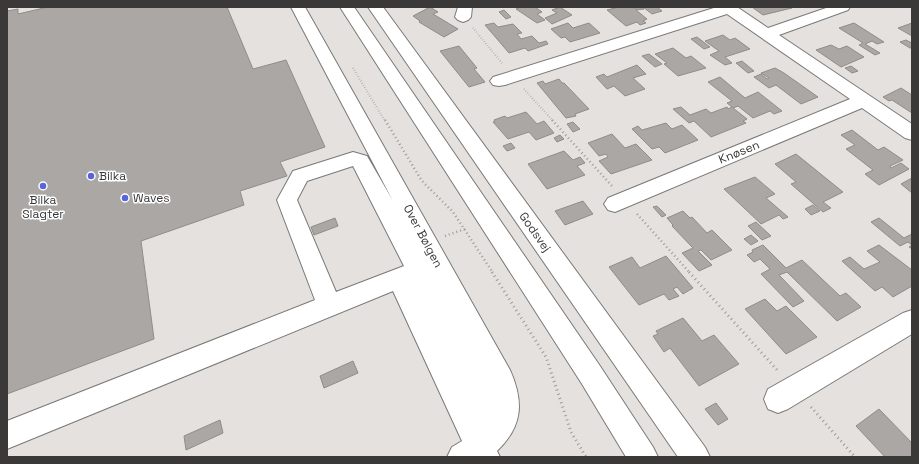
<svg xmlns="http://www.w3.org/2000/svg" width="919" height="464" viewBox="0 0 919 464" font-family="'Space Grotesk',sans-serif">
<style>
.building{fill:#aaa7a5;stroke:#8f8d8a}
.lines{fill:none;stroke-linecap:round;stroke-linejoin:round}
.minor-casing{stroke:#7b7976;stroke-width:2}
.path-far2{stroke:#9d9b99;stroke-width:2;stroke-dasharray:0.5 2;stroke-linecap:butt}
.path-far1{stroke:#9d9b99;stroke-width:2.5;stroke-dasharray:1 3;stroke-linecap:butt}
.path{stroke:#9d9b99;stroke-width:3;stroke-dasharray:1 3.5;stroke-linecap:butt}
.minor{fill:#fff;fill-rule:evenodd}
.poi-dot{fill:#5963db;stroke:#fff;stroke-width:1.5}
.labels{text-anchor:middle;stroke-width:3;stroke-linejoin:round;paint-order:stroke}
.street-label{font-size:12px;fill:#3a3938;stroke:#fff}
.poi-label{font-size:12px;fill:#3a3938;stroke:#fff;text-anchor:start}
</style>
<rect width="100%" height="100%" fill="#e4e1df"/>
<!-- building -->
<path class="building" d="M48,7H227L253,69L286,60L325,147L280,162L287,176L240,191L244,205L141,241L154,339L7,394V11L18,9V14Z
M430,7L438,12L433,14L458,29L444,37L419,22L420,21L413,16Z
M521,7H535L542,12L537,14L545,20L537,23L516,9Z
M560,7L572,15L552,24L545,18L557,13L552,10Z
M619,7H632L634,8L642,7L644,9L636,10L647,19L643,21L646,23L640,25L637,22L626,26L607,10Z
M643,7H657L662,11L652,14Z
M752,7H790L792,8L763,15Z
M504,10L511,17L506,19L499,12Z
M494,23L498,27L513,24L522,33L517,34L521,39L532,36L539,43L546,41L548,44L528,51L525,48L509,53L485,25Z
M568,23L573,28L589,23L600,33L570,42L565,37L561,38L551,29Z
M854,23L884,42L877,44L872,41L865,44L880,53L875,55L859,45L863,43L839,28Z
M912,23V36L898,28Z
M723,35L730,40L735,38L750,49L725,57L732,63L725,65L710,55L719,51L705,41Z
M697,37L710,47L704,49L691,39Z
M906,40L912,43V48H910L900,42Z
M831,45L839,49L847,46L864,57L841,67L816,50Z
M459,46L477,68L474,69L485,82L469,87L440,51Z
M673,48L686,58L691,56L706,68L678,76L664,64L667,63L655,54Z
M649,54L662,64L655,67L642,56Z
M742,61L754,71L748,73L736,63Z
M637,65L646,74L633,78L645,89L625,96L614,86L607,89L596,77L604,74L607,77Z
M851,66L858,71L852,73L845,68Z
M775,68L784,73L818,97L801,104L776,85L769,88L754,77L761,74L767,79L769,78L761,73Z
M720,77L745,98L758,92L782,111L774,114L770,111L753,118L738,106L733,108L747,119L743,121L746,123L711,137L694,121L689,123L673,109L681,107L690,115L706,109L711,113L727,107L728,109L732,107L727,103L732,101L708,82Z
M559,79L562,83H564L589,109L575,114L576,116L566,118L537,83L543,81L545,84Z
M901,88L912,95V113L892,100L889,101L883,97Z
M526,112L537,124L544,121L554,133L536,140L529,132L508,139L493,122H495L494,120L505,116L507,118Z
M573,122L580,129L573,132L567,124Z
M666,123L672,129L682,125L698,140L665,153L659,147L652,149L632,129L638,126L642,130Z
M852,130L878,150L884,147L903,160L890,166L891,168L901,163L909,169L879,185L865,174L873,170L846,149L855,145L841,135Z
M612,134L625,148L636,144L652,160L611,174L599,161L608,157L606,154L599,156L588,143Z
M560,135L564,139L557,142L554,138Z
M511,143L515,148L507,151L503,146Z
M564,151L573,160L580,157L585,163L577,166L585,175L547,189L528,164Z
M796,154L843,192L823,202L831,208L823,212L791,184L796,182L775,164Z
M755,177L775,194L766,198L788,217L783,219L779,215L761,224L724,189Z
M912,178V193L901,184Z
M583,201L593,214L565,225L555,211Z
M813,205L820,211L811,215L805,209Z
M657,206L666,215L662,217L653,207Z
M683,211L690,218L692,217L707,233L712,230L732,250L711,260L701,250L698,251L712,265L699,271L682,253L693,248L672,226L673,225L667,218Z
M335,218L338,226L314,235L311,227Z
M879,218L904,238L912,234V249L909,247L912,245L908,242L900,246L871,222Z
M756,222L771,236L762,240L748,226Z
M751,235L758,241L751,245L744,239Z
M763,245L786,268L802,260L840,296L846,293L861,307L837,321L787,272L779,275L804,301L793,307L761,274L770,269L760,259L754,262L747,255L753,252L752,250Z
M879,245L912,270V286L893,297L882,287L875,291L842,261L850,257L864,269L880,262L867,251Z
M666,256L693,288L683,294L677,287L673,289L679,296L669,300L664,294L639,305L609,267L632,257L640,268Z
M765,299L777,311L786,306L817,337L786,354L745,309Z
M683,318L702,341L714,335L739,364L699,386L670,348L664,352L653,336L658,334L656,331Z
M353,361L358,373L324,388L320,376Z
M716,403L728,419L718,425L705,409Z
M879,409L912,443V457H885L856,426Z
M220,420L223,433L186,450L184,436Z"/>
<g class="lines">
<!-- minor casing -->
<g class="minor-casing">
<path id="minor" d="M291,7H305L510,370C524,402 523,426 497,451L500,457H447L452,447L462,441L393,291L7,449V421L315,300L277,200L293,171L353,152L367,156L393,201ZM353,166L404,266L336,292L297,200L307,181Z
M340,7H354L600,366L653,447L658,457H626L582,384Z
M368,7H383L705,447L710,457H678Z
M458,7H472L471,17L468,20L463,22L458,20L455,17Z
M717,7H737L768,28L829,7H850L848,10L779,35L912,124V140L905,138L862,108L615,212L608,210L604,204L608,198L850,99L727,14L505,85L499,86L493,85L490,81L493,77Z
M912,310V334L788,409L778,413L768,409L764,399L768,389L903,313Z"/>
</g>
<!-- path-far2 -->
<path class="path-far2" d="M473,28L502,63
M353,68L385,121
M524,89L553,121"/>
<!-- path-far1 -->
<path class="path-far1" d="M385,120L422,181L453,212L493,273
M552,120L612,186
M637,214L690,273
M445,236L465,229"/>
<!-- path -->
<path class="path" d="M492,272L546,357L571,432L586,457
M689,272L778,371
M811,407L855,457"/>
<!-- minor -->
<use href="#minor" class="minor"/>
</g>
<!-- markers -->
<g class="poi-dot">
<circle cx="91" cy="176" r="4"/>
<circle cx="43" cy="186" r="4"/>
<circle cx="125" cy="198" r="4"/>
</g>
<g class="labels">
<!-- street labels -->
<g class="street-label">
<text transform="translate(739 152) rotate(-22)" y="4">Knøsen</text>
<text transform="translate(535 232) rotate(55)" y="4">Godsvej</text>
<text transform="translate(423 236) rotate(62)" y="4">Over Bølgen</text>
</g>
<!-- poi labels -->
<g class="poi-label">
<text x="99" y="180">Bilka</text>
<text x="133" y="202">Waves</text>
<text x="43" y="204" text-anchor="middle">Bilka<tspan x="43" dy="14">Slagter</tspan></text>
</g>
</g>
<!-- border -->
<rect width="919" height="464" fill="none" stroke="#3a3938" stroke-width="16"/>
</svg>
